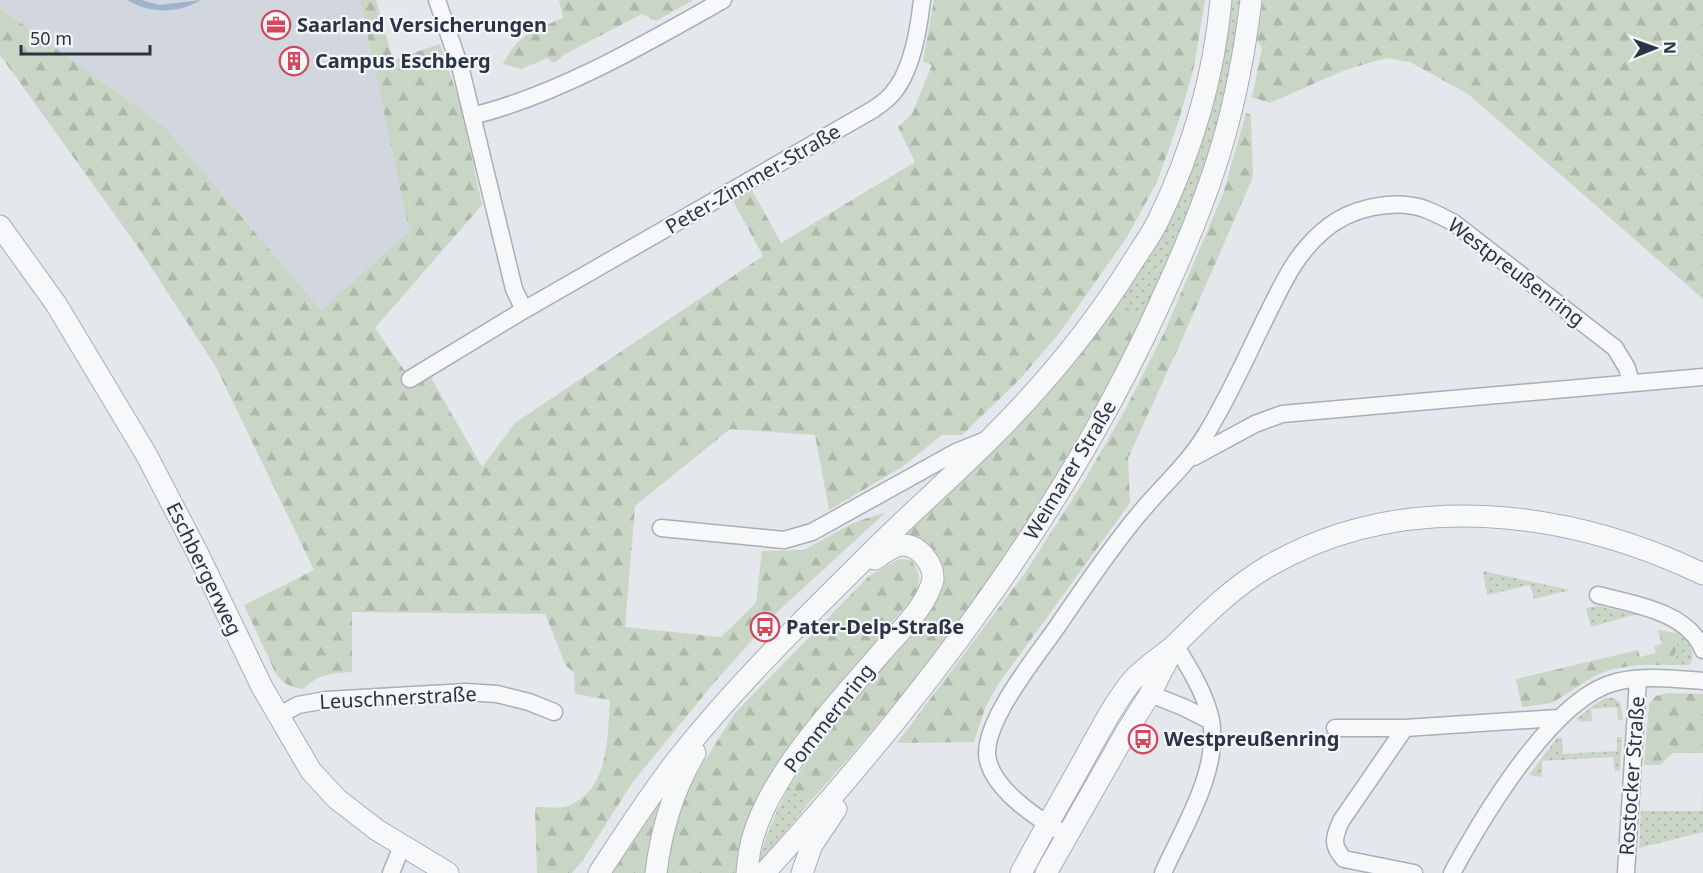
<svg xmlns="http://www.w3.org/2000/svg" width="1703" height="873" viewBox="0 0 1703 873" font-family="'Noto Sans',sans-serif">
<style>
.built{fill:#d2d6de}
.grass{fill:url(#grass-dots)}
.forest{fill:url(#forest-firs)}
.water{fill:#9fb4cc}
.lines{fill:none;stroke-linecap:round;stroke-linejoin:round}
.minor-casing{stroke:#a9aeb7;stroke-width:19}
.tertiary-casing{stroke:#a9aeb7;stroke-width:23}
.minor{stroke:#f7f8fa;stroke-width:16}
.tertiary{stroke:#f7f8fa;stroke-width:21}
.labels{text-anchor:middle;stroke-width:4.5;stroke-linejoin:round;paint-order:stroke}
.poi-label{font-size:20px;font-weight:bold;fill:#2b3445;stroke:#f4f6f9;text-anchor:start}
.street-label{font-size:20px;fill:#2b3445;stroke:#f4f6f9}
</style>
<defs>
<pattern id="grass-dots" width="8" height="8" patternUnits="userSpaceOnUse" patternTransform="scale(1.5)"><rect width="8" height="8" fill="#c9d6c5"/><path d="M2 2h.1M6 6h.1" fill="none" stroke="#adb8ab" stroke-width="1.8" stroke-linecap="round"/></pattern>
<pattern id="forest-firs" width="22" height="20" patternUnits="userSpaceOnUse" patternTransform="scale(1.5)"><rect width="22" height="20" fill="#c9d6c5"/><path d="M5 1l3.5 6h-7zM16 11l3.5 6h-7z" fill="#adb8ab"/></pattern>
</defs>
<rect width="100%" height="100%" fill="#e4e7ec"/>
<!-- built -->
<path class="built" d="M0,0H360L409,231L321,310L165,127L0,8Z"/>
<!-- grass -->
<path class="grass" d="M1229,0H1242C1230,80 1210,160 1180,235C1169,263 1155,291 1142,319L1119,302L1165,227Z
M1483,571L1570,590L1534,599L1530,585L1487,595Z
M1598,606L1637,614L1591,627L1586,608Z
M1677,633C1688,641 1698,653 1689,665H1671L1677,648Z
M1606,698H1614L1620,703L1623,720H1618L1617,707L1591,709L1592,721L1581,722L1576,719L1598,702Z
M1617,737H1622L1620,770L1615,771L1613,757L1542,761V777L1529,775L1557,738H1562L1563,754L1617,751Z
M1702,785L1703,832L1639,848L1641,811H1702Z
M789,787L809,803L759,864C764,836 776,813 789,787Z"/>
<!-- forest -->
<path class="forest" d="M360,0H376L393,60L440,44L460,103L482,205L375,328L414,384L430,376L482,467L515,423L763,256L733,201L752,190L781,243L915,162L898,127L912,114L932,65L923,61L934,0H1205L1194,67L1178,123L1157,182L1127,237L1060,332L1020,379L962,435H942L902,467L829,510L815,435L730,429L635,506L625,627L721,637L756,603L762,551L804,550L853,523L886,512L775,614L712,685L632,783L583,860L572,873H537L535,807C545,807 559,809 568,806C610,789 607,737 610,700L575,694L574,672L566,666L545,614L352,612V672C331,673 319,674 303,689C289,687 282,683 275,672L244,605L314,570L216,367L138,247L0,55V8L165,127L321,310L409,231Z
M559,0H693L656,21L642,14L565,54L554,63L547,58L521,69L503,64C519,33 534,31 563,18Z
M1263,0H1703V299L1468,94L1410,62L1386,58L1345,70L1270,103L1252,97L1262,48L1257,40Z
M1246,113L1251,115L1253,177L1181,342L1128,458L1130,503L999,683L985,708L974,742L897,743L1025,573L1084,481L1125,410L1164,333L1223,194Z
M1119,302L1142,319C1085,430 1021,539 945,639C903,696 856,750 809,803L789,787L833,725L929,613L936,600L939,564L930,545L919,538L902,535L1041,399L1086,347Z
M899,559L911,560C921,573 921,582 914,596L818,710L777,766L750,815L742,834L736,873H666L668,855L683,795L735,713L869,576Z
M1658,630L1677,633V648L1671,665H1639L1612,669L1593,677L1552,703L1522,707L1516,679L1638,650L1640,657L1656,653L1654,646L1662,644Z
M1667,693L1703,694V753H1673L1660,765H1644L1649,704L1656,696Z
M666,785L646,873H606Z"/>
<!-- water -->
<path class="water" d="M127,0H142L159,5L201,0C177,14 151,14 127,0Z"/>
<g class="lines">
<!-- minor casing -->
<g class="minor-casing">
<path id="minor" d="M437,0L461,70L514,289L524,310
M472,116C558,95 645,44 723,0
M410,379L524,310L874,109C881,104 887,100 892,94C912,72 919,28 922,0
M1194,457L1255,424L1282,414L1703,377
M661,528L784,540L812,532L956,452L986,440
M1598,595C1634,604 1688,612 1703,650
M1150,694L1183,707L1211,721
M278,716L298,705L326,700L466,692L497,694L529,702L554,712
M1335,728H1405
M1058,830C1033,816 988,785 987,753C987,717 1036,657 1057,627C1083,589 1109,550 1139,514C1161,487 1188,464 1206,434C1230,395 1248,353 1268,313C1284,281 1296,254 1323,231C1349,208 1393,198 1425,209C1435,213 1445,218 1454,223L1615,348L1627,368L1631,383
M391,873L402,846
M1163,873C1183,828 1220,771 1211,720C1205,693 1190,669 1175,645
M1414,873L1344,859C1331,845 1334,837 1341,821L1405,728L1558,718
M1452,873C1482,818 1553,697 1616,682C1644,675 1675,679 1703,681
M1626,873L1638,679"/>
</g>
<!-- tertiary casing -->
<g class="tertiary-casing">
<path id="tertiary" d="M0,226L56,304L146,454L198,554L262,687L311,771L337,799L377,830L448,873
M599,873C624,835 649,796 677,760C739,681 816,607 888,536C922,503 958,471 991,438C1044,385 1093,326 1132,263C1141,249 1151,235 1158,221C1192,151 1214,77 1221,0
M656,873C661,831 673,790 695,753
M747,873C748,861 749,849 753,837C772,772 836,705 880,654C895,636 915,618 926,597C928,593 932,584 933,580C934,564 919,545 903,545C893,545 883,554 875,559
M764,873C923,700 1069,508 1165,292C1187,244 1207,196 1222,145C1236,98 1245,49 1251,0
M802,873L812,845L836,809
M1021,873C1042,833 1065,794 1087,754C1101,729 1114,703 1132,681C1145,666 1163,656 1177,643C1205,615 1233,587 1267,567C1402,488 1567,509 1703,574
M1046,873L1128,729L1150,694L1172,651"/>
</g>
<!-- minor -->
<use href="#minor" class="minor"/>
<!-- tertiary -->
<use href="#tertiary" class="tertiary"/>
</g>
<!-- icons -->
<defs>
<g id="office-ring" transform="scale(1.5)"><circle r="9.5" fill="#f4f6f9" stroke="#d1495b" stroke-width="1.5"/><path d="M-6-3h4V-5.5h4V-3h4V5H-6ZM-1-4.5V-3h2v-1.5ZM-6 0V1H6V0Z" fill="#d1495b"/></g>
<g id="building-ring" transform="scale(1.5)"><circle r="9.5" fill="#f4f6f9" stroke="#d1495b" stroke-width="1.5"/><path d="M-4-6H4V6H1V3H-1V6H-4ZM-2.5-4.3h1.7v1.8h-1.7ZM.8-4.3h1.7v1.8H.8ZM-2.5-1h1.7V.8h-1.7ZM.8-1h1.7V.8H.8Z" fill="#d1495b"/></g>
<g id="bus-ring" transform="scale(1.5)"><circle r="9.5" fill="#f4f6f9" stroke="#d1495b" stroke-width="1.5"/><path d="M-5-6H5V4H4V6H2V4H-2V6H-4V4H-5ZM-3.5-4V0h7V-4ZM-3.5 1.2v1.5H-2V1.2ZM2 1.2v1.5H3.5V1.2Z" fill="#d1495b"/></g>
</defs>
<g fill-rule="evenodd">
<use href="#office-ring" x="276" y="25"/>
<use href="#building-ring" x="294" y="61"/>
<use href="#bus-ring" x="765" y="627"/>
<use href="#bus-ring" x="1143" y="739"/>
</g>
<g class="labels">
<!-- poi labels -->
<g class="poi-label">
<text x="297" y="32">Saarland Versicherungen</text>
<text x="315" y="68">Campus Eschberg</text>
<text x="786" y="634">Pater-Delp-Straße</text>
<text x="1164" y="746">Westpreußenring</text>
</g>
<!-- street labels -->
<g class="street-label">
<text transform="translate(753 179) rotate(-30)" y="7">Peter-Zimmer-Straße</text>
<text transform="translate(1516 272) rotate(37)" y="7">Westpreußenring</text>
<text transform="translate(1070 470) rotate(-59)" y="7">Weimarer Straße</text>
<text transform="translate(204 569) rotate(64)" y="7">Eschbergerweg</text>
<text transform="translate(398 698) rotate(-3)" y="7">Leuschnerstraße</text>
<text transform="translate(829 718) rotate(-52)" y="7">Pommernring</text>
<text transform="translate(1632 776) rotate(-86)" y="7">Rostocker Straße</text>
</g>
</g>
<!-- north arrow -->
<g transform="translate(1655 48) rotate(89)" stroke="#f4f6f9" stroke-width="4.5" paint-order="stroke">
<path d="M0-4.5L10 22L0 15L-10 22Z" fill="#2b3445"/>
<text y="-9" font-size="16" font-weight="bold" text-anchor="middle" fill="#2b3445">N</text>
</g>
<!-- scale -->
<path d="M21 45v9h129v-9" fill="none" stroke="#2b3445" stroke-width="3"/>
<text x="30" y="45" font-size="18" fill="#2b3445" stroke="#f4f6f9" stroke-width="4.5" paint-order="stroke">50 m</text>
</svg>
